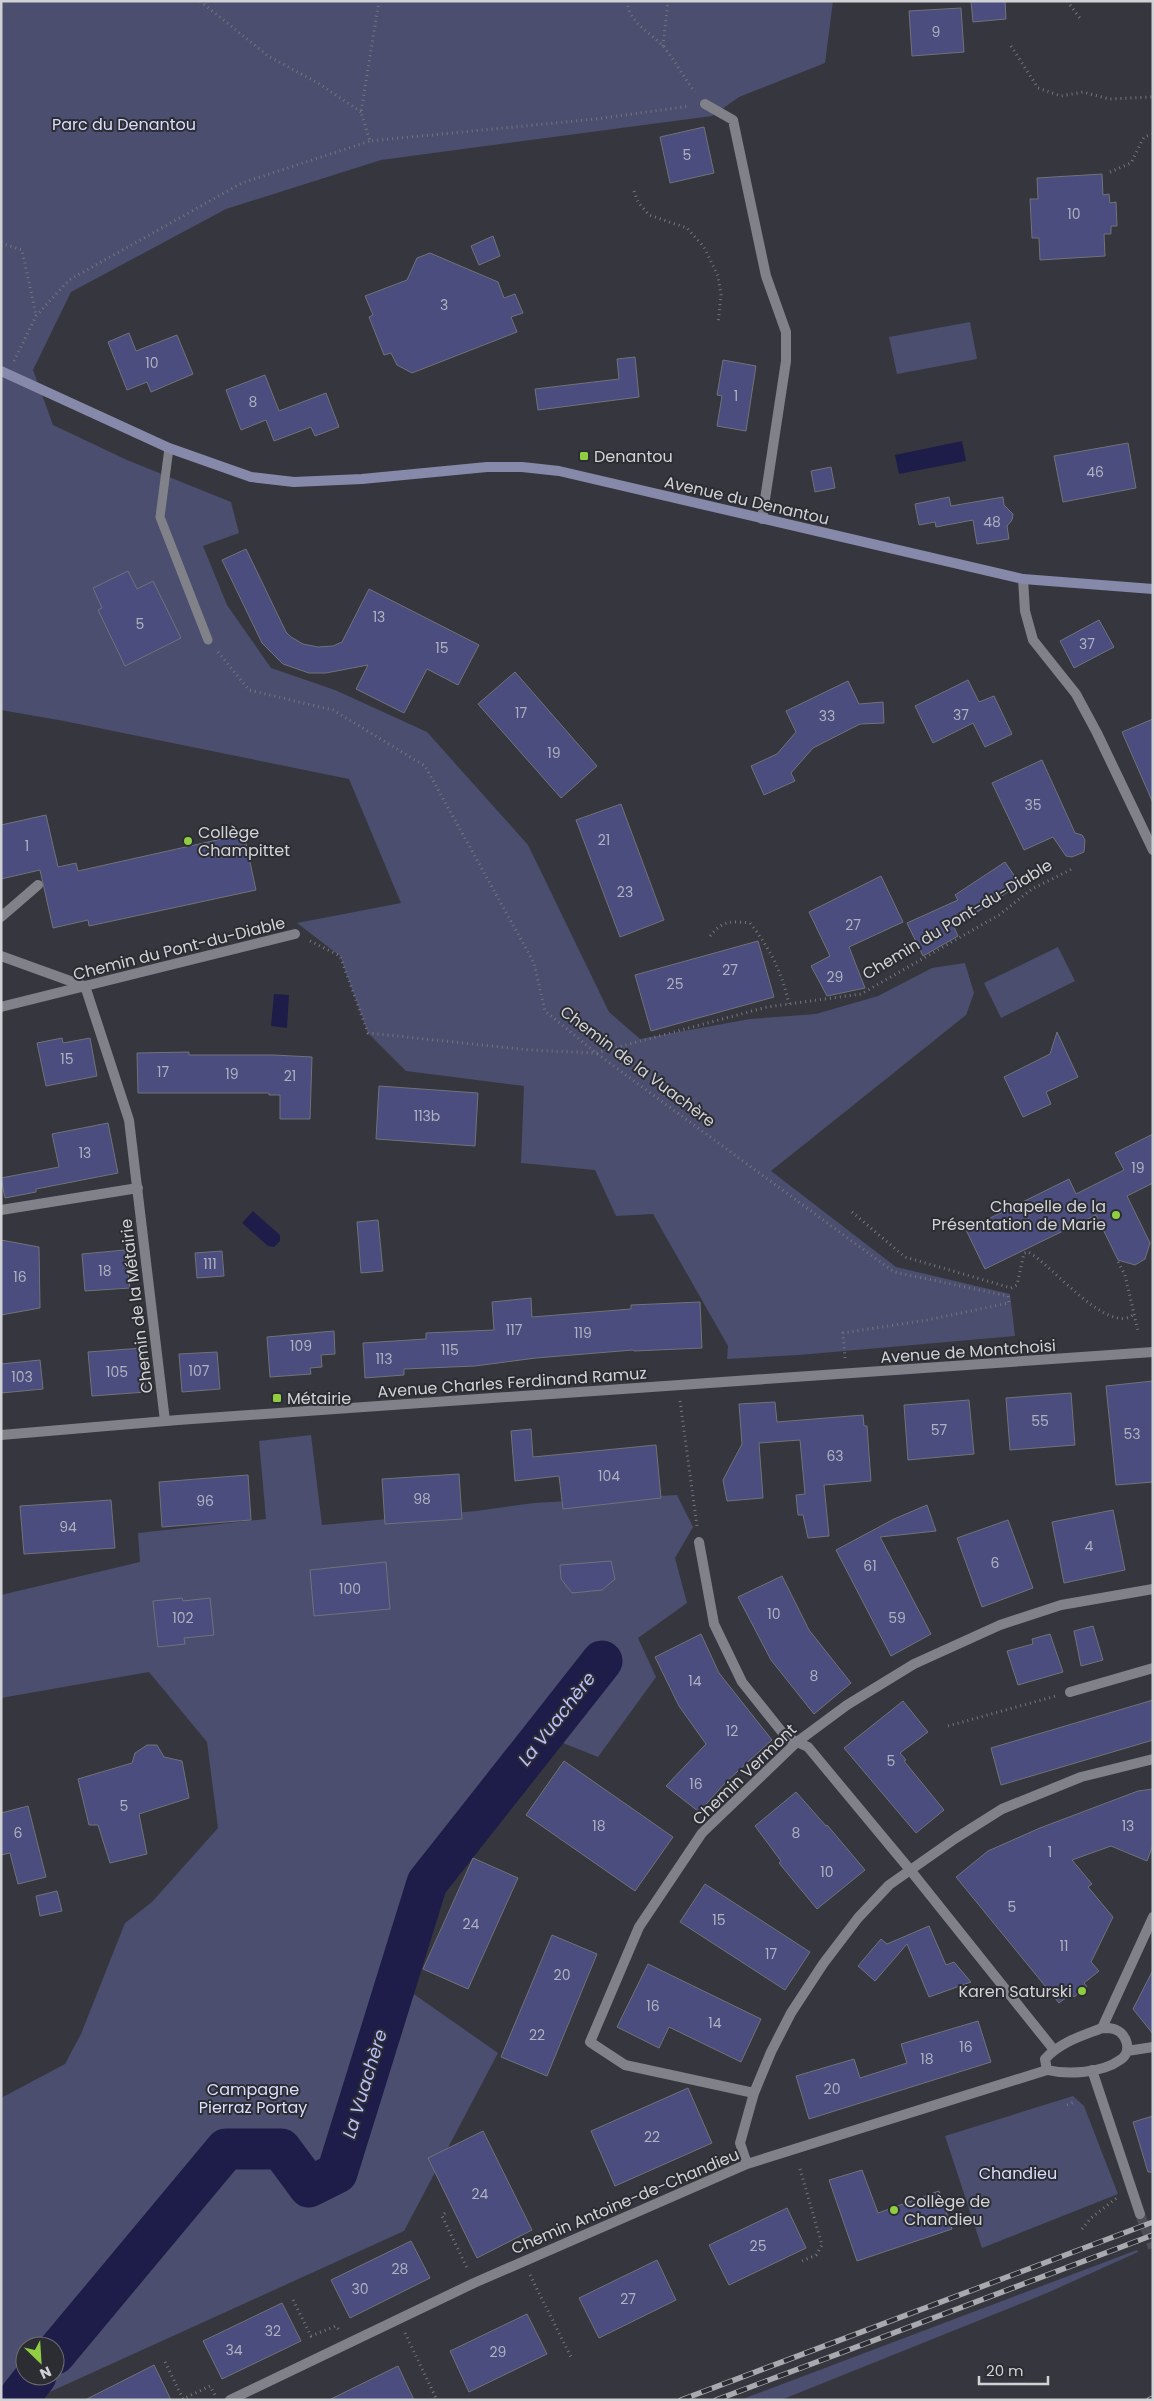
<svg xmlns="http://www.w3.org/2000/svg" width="1154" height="2401" viewBox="0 0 1154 2401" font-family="Poppins,sans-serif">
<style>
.green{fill:#4b4e6e;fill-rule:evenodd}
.water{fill:#1e1d49}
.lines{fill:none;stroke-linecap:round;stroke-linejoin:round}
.river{stroke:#1e1d49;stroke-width:41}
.building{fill:#4a4d7d;stroke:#717279}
.minor-tunnel{stroke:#4d4e55;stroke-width:10;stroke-dasharray:10 5;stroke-linecap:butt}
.path{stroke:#75767b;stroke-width:3;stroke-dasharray:1 4;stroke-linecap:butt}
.service{stroke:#818289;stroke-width:9}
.minor{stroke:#818289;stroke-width:10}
.tertiary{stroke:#818289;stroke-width:10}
.secondary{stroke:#8789aa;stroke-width:10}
.rail-casing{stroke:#a9aaaf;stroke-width:5.5}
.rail{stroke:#2c2d33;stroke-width:4;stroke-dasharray:11;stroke-linecap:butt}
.poi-dot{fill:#90cd41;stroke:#2c2d33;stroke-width:2}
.labels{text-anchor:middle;stroke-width:4;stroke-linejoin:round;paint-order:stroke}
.number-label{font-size:14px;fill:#afb1c0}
.park-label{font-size:16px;fill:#dadefe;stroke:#2c2d33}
.poi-label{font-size:16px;fill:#d1d2d6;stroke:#2c2d33;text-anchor:start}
.street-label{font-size:16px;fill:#d1d2d6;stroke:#2c2d33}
.water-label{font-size:18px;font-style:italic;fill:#b9bffd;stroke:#2c2d33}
</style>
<rect width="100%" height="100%" fill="#36373e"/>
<!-- green -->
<path class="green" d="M1,1H833L825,63L739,97L712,116L381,160L226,209L71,292L33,370L53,425L127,460L231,502L239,533L203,546L227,605L271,668L335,690L427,732L528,845L609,1012L640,1039L750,1019L816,1014L878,996L932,968L965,963L974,993L966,1015L771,1171L896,1267L1010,1294L1015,1336L799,1355L727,1359L728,1346L653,1214L616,1216L595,1170L521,1163L524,1086L406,1071L368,1033L340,956L297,923L401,903L349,779L64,721L1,710Z
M970,322L977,359L897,374L889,337Z
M1058,947L1075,981L1001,1018L984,983Z
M311,1435L322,1525L476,1511L534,1503L677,1495L693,1527L675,1558L687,1603L638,1638L656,1677L598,1757L558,1741L520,1762L425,1879L395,1981L498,2053L404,2231L32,2400H1V2098L65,2064L81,2034L125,1923L152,1902L218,1828L207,1742L149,1672L1,1698V1595L140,1562L138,1533L266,1519L259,1441ZM25,2346H55V2376H25Z
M1073,2096L1084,2106L1118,2194L982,2248L945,2136Z
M1137,2250L1138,2252L1047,2293L781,2400H740Z"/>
<!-- water -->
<path class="water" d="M962,441L966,461L899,474L895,455Z
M274,994L289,995L287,1028L271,1026Z
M253,1211L280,1235V1241L274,1247L268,1246L242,1223Z"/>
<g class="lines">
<!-- river -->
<path class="river" d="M55,2354L226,2149H281L309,2187L337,2173L427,1883L602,1661
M17,2400L36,2376"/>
</g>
<!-- building -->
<path class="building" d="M971,1H1005L1006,19L973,22Z
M961,8L964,52L912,56L909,11Z
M704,127L714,173L670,183L660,137Z
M1102,174L1103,195L1109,194L1110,203L1116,202L1117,226H1111V234H1104L1105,256L1040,260L1039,238H1032L1030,199H1038L1037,178Z
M493,236L500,256L479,265L471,246Z
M430,253L498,282L504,298L515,294L523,313L511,317L517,332L412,373L397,365L391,353L384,355L369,317L373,315L365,296L407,280L417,258Z
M129,333L136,351L177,335L193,374L151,392L147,382L127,390L108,342Z
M635,357L639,397L538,410L535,389L619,379L617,359Z
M723,360L756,366L746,431L717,426L722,396L717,395Z
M265,375L279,411L326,393L339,427L315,436L311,427L274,441L266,420L241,430L226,390Z
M1128,443L1136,488L1063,502L1054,456Z
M831,467L835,488L815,492L811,471Z
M949,497L951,506L1003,497L1004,505L1013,514L1012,520L1007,526L1009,539L977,544L973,520L936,527L935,522L919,525L915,504Z
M246,549L286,632L291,637L303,644L318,647L333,646L342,642L369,589L479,645L458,685L427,669L404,713L356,689L368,665L326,673H309L283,664L262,643L222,560Z
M128,571L137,589L153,581L181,638L125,666L98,610L102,608L93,588Z
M1099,620L1114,647L1074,668L1060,641Z
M515,672L597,766L561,798L478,704Z
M968,680L979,702L994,696L1012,734L985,747L973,723L933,743L915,706Z
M848,681L859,704L883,702L884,723L860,724L813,748L791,773L795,781L764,795L751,766L777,754L796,732L786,711Z
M1153,719V803L1122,732Z
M1042,760L1075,833L1082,835L1085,840L1084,852L1072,857L1066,856L1053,837L1024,850L992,783Z
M621,804L664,920L620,937L576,820Z
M46,815L58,867L76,863L78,871L244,834L256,890L89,926L88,920L53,928L40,870L1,879V825Z
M1005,862L1020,884L954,927L958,936L923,956L907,923L958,900L955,895Z
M881,876L903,922L849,947L865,988L827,996L811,966L830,956L809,912Z
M758,941L774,997L651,1031L635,975Z
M1057,1032L1078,1077L1046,1092L1051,1104L1023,1117L1004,1077L1050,1054Z
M62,1038L63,1043L90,1038L97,1076L46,1086L37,1043Z
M189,1052V1055H274L312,1057L310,1119H280V1095H269V1093H138L137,1053Z
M379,1086L478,1093L475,1146L376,1139Z
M108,1123L118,1173L36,1189V1192L5,1198L1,1178L59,1167L52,1134Z
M1153,1134V1183L1127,1196L1150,1243L1145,1259L1135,1265L1118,1260L1096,1215L985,1269L966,1230L1069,1179L1076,1194L1124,1170L1115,1153Z
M378,1220L383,1271L361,1273L357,1222Z
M1,1240L39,1247L40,1308L1,1315Z
M125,1250L130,1288L85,1291L82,1254Z
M222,1251L224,1276L197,1278L195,1253Z
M531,1298L532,1317L631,1309V1305L700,1302L702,1348L634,1351L633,1350L536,1358L475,1366L404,1369V1375L365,1378L363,1343L426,1339V1333L494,1330L492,1302Z
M334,1331L335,1354L321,1355L322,1367L310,1368L311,1374L270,1377L267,1337Z
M143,1348L146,1392L92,1396L88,1352Z
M217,1352L220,1389L182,1392L179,1354Z
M40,1360L43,1389L1,1393V1364Z
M1153,1381V1482L1116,1485L1106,1386Z
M1071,1393L1075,1445L1010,1450L1006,1398Z
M969,1400L974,1454L908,1460L904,1405Z
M775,1402L777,1422L863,1415L864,1426H867L871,1481L824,1485L829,1536L808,1538L803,1515H798L796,1495L805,1494L800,1440L759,1443L763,1498L727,1501L723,1480L742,1444L739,1404Z
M531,1429L533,1457L656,1445L661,1498L563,1509L559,1476L515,1481L511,1431Z
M459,1474L462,1519L385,1524L382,1479Z
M248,1475L251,1520L162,1527L159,1482Z
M111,1500L115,1548L24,1554L20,1506Z
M927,1505L936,1531L880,1537L931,1634L891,1656L836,1550L894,1519Z
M1113,1510L1125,1570L1064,1583L1052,1522Z
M1008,1520L1033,1588L982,1607L957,1538Z
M611,1561L615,1579L602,1590L572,1593L561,1579L560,1565Z
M386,1562L390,1609L314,1616L310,1570Z
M782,1576L809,1630L851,1683L814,1714L771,1660L738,1597Z
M182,1598L183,1601L210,1598L214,1635L184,1638L185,1644L158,1647L153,1601Z
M1093,1626L1103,1660L1081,1666L1074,1631Z
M701,1634L719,1673L772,1740L726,1782L699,1812L666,1786L706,1744L679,1706L655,1657Z
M1050,1634L1063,1672L1018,1685L1007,1651L1033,1644L1032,1639Z
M1153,1700V1740L1001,1785L991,1748Z
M903,1701L928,1732L900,1753L906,1760L904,1761L944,1810L916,1833L844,1748Z
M147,1745H157L164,1757L182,1761L189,1798L139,1814L147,1854L110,1863L98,1825H89L78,1779L132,1763L135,1753Z
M564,1761L673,1837L635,1891L526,1815Z
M1153,1789V1845L1147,1861L1111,1846L1072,1860L1092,1884L1088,1887L1113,1917L1091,1962L1099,1971L1084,1983L1087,1987L1074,1997L1071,1994L1059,2003L956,1877L988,1851L1040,1828L1138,1791Z
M796,1792L826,1826L827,1825L865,1870L817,1909L779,1863L781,1861L755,1826Z
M28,1806L46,1877L18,1884L10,1853L1,1855V1813Z
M473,1858L518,1878L468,1989L423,1969Z
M705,1884L810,1952L785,1990L680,1922Z
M57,1891L62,1911L40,1916L36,1896Z
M929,1926L946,1965L954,1962L971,1982L929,1997L907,1944L875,1981L858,1966L881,1939L887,1944Z
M552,1935L597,1954L547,2076L501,2057Z
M648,1964L761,2019L741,2062L669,2027L659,2048L617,2027Z
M1153,1970V2034L1133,2009Z
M978,2021L991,2062L809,2119L796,2076L854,2059L860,2078L907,2063L901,2044Z
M688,2088L712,2143L615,2186L591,2131Z
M1153,2116V2172H1148L1133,2122Z
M483,2131L532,2230L477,2258L428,2158Z
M862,2170L878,2213L939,2191L952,2229L857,2261L829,2180Z
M787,2208L806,2248L729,2285L709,2245Z
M411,2241L430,2278L350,2318L331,2280Z
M657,2260L676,2300L599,2338L579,2298Z
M282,2303L301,2341L222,2379L203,2341Z
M527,2314L547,2354L469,2392L450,2351Z
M154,2365L171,2400H85Z
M398,2366L414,2400H329Z"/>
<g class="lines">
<!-- minor-tunnel -->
<path class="minor-tunnel" d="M1140,2214L1153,2248"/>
<!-- path -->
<path class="path" d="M200,1L268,56L318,83L361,112
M379,1L361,112L370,141L596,119L690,106
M627,1C629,23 650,32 663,46C675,60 683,77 695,92
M1067,1L1082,21
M663,46L668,1
M1011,46L1038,88L1061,96L1083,92L1109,99L1153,97
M1110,172L1131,163L1144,137L1153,134
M634,191L638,202L649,215L687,228L704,247L718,276L721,295L718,324
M1,243L22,250L36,315
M14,361L36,316L69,280L242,183L370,141
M218,652L249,690L333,710L425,766L534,963L545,1011L596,1053L894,1272L1008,1296L1009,1303L927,1320L843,1333L845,1358
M710,936C723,920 731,921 750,923C770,948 782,973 789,1004
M310,941L340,956L368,1033L530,1050L596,1053L767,1007L861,994L999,915L1032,889L1074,868
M852,1212L905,1257L1011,1288L1017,1285L1024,1253L1028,1252C1051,1263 1108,1337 1134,1314
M1118,1262L1125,1275L1138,1331
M680,1401L697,1526
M948,1726L1056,1696
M1067,2105L1074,2102
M800,2169L822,2245L816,2255L802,2261
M445,2213L442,2216L467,2268
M1082,2229L1091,2218L1118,2197
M530,2275L571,2357
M293,2300L311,2336L336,2326L339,2330
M405,2333L437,2400
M165,2362L183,2399L210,2386L215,2395"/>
<!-- service -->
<path class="service" d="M169,448L160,517L208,640"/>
<!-- minor -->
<path class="minor" d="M705,104L733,120L766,276L786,332V361L762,519
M1023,579L1025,611L1033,640L1076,694L1097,733L1153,850
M1,917L38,885
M1,956L84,986
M85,986L129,1120L165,1421
M1,1007L295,934
M1,1210L138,1188
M699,1542L714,1624L742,1682L786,1737L808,1747L911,1871L1054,2050
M1070,1692L1153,1668
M1102,2028C1106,2028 1111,2028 1114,2029C1127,2033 1133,2052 1120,2060C1102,2073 1068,2075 1047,2070L1045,2059C1060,2042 1082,2036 1102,2028Z
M1102,2028L1153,1917
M1127,2051L1153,2047
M1092,2070L1140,2214
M754,2093L625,2065L590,2042L639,1927L702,1833L797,1742L847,1705L914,1664L1000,1625L1061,1605L1153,1589
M747,2164L740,2143L754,2093L771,2052L791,2013L823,1964L858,1918L889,1885L956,1838L1002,1809L1081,1777L1153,1759
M230,2400L474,2283L747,2164L1047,2070"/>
<!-- tertiary -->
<path class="tertiary" d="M1,1435L178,1420L1153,1352"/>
<!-- secondary -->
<path class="secondary" d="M1,371L169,448L251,477L294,482L362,479L487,467H522L559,471L1023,579L1153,589"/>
<!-- rail casing -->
<g class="rail-casing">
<path id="rail" d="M681,2400L1153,2222
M716,2400L1153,2235
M1149,2400L1153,2398"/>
</g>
<!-- rail -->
<use href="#rail" class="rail"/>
</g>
<!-- markers -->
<g class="poi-dot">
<rect x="579" y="451" width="10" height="10" rx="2.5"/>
<circle cx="188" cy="841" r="5"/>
<circle cx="1116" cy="1215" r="5"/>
<rect x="272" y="1393" width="10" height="10" rx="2.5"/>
<circle cx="1082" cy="1991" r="5"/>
<circle cx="894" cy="2210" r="5"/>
</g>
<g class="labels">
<!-- number labels -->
<g class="number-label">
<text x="936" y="37">9</text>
<text x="687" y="160">5</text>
<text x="1074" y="219">10</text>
<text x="444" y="310">3</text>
<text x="152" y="368">10</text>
<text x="736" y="401">1</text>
<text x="253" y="407">8</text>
<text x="1095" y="477">46</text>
<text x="992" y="527">48</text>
<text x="379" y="622">13</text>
<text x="140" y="629">5</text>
<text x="1087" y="649">37</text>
<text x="442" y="653">15</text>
<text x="521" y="718">17</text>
<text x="961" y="720">37</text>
<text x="827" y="721">33</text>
<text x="554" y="758">19</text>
<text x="1033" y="810">35</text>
<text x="604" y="845">21</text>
<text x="27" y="851">1</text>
<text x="625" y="897">23</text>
<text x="853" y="930">27</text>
<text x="730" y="975">27</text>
<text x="835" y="982">29</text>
<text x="675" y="989">25</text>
<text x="67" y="1064">15</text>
<text x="163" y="1077">17</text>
<text x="232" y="1079">19</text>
<text x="290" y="1081">21</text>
<text x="427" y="1121">113b</text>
<text x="85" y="1158">13</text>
<text x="1138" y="1173">19</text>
<text x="210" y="1269">111</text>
<text x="105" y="1276">18</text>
<text x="20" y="1282">16</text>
<text x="514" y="1335">117</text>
<text x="583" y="1338">119</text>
<text x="301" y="1351">109</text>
<text x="450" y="1355">115</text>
<text x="384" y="1364">113</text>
<text x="199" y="1376">107</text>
<text x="117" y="1377">105</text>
<text x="22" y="1382">103</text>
<text x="1040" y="1426">55</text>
<text x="939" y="1435">57</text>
<text x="1132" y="1439">53</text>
<text x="835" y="1461">63</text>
<text x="609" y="1481">104</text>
<text x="422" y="1504">98</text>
<text x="205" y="1506">96</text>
<text x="68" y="1532">94</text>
<text x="1089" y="1551">4</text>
<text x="995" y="1568">6</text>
<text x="870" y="1571">61</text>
<text x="350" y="1594">100</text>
<text x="774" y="1619">10</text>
<text x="183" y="1623">102</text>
<text x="897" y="1623">59</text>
<text x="814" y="1681">8</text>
<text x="695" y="1686">14</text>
<text x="732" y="1736">12</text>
<text x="891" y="1766">5</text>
<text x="696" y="1789">16</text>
<text x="124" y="1811">5</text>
<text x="599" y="1831">18</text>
<text x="1128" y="1831">13</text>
<text x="18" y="1838">6</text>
<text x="796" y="1838">8</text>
<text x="1050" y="1857">1</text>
<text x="827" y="1877">10</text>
<text x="1012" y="1912">5</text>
<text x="719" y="1925">15</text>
<text x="471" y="1929">24</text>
<text x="1064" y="1951">11</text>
<text x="771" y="1959">17</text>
<text x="562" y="1980">20</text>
<text x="653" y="2011">16</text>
<text x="715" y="2028">14</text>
<text x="537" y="2040">22</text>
<text x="966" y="2052">16</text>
<text x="927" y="2064">18</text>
<text x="832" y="2094">20</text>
<text x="652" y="2142">22</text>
<text x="480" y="2199">24</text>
<text x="758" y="2251">25</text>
<text x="400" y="2274">28</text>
<text x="360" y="2294">30</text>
<text x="628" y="2304">27</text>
<text x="273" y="2336">32</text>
<text x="234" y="2355">34</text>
<text x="498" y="2357">29</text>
</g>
<!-- park labels -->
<g class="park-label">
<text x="124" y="130">Parc du Denantou</text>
<text x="253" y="2095">Campagne<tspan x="253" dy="18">Pierraz Portay</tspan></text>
<text x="1018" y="2179">Chandieu</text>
</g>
<!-- poi labels -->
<g class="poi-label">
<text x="594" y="462">Denantou</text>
<text x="198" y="838">Collège<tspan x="198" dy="18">Champittet</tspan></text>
<text x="1106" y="1212" text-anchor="end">Chapelle de la<tspan x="1106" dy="18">Présentation de Marie</tspan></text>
<text x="287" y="1404">Métairie</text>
<text x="1072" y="1997" text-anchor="end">Karen Saturski</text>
<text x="904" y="2207">Collège de<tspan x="904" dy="18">Chandieu</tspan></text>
</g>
<!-- street labels -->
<g class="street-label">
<text transform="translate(747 500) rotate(13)" y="6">Avenue du Denantou</text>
<text transform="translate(957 919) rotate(-31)" y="6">Chemin du Pont-du-Diable</text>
<text transform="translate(179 948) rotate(-14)" y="6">Chemin du Pont-du-Diable</text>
<text transform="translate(638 1066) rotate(37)" y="6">Chemin de la Vuachère</text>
<text transform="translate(136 1306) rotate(-97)" y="6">Chemin de la Métairie</text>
<text transform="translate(968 1351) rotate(-4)" y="6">Avenue de Montchoisi</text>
<text transform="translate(512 1382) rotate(-4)" y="6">Avenue Charles Ferdinand Ramuz</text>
<text transform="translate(744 1774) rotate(-44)" y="6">Chemin Vermont</text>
<text transform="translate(625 2201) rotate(-23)" y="6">Chemin Antoine-de-Chandieu</text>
</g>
<!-- water labels -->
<g class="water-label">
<text transform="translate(557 1719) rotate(-52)" y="6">La Vuachère</text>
<text transform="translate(365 2084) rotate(-73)" y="6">La Vuachère</text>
</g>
</g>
<!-- border -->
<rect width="1154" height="2401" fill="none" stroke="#d1d2d6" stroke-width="5"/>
<!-- north arrow -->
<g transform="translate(40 2361) rotate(155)"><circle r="24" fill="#2c2d33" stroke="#6e6f74"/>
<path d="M0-4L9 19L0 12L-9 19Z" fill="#90cd41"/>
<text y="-8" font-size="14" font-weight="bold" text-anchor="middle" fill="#d1d2d6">N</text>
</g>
<!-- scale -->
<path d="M979 2376v8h69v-8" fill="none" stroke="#d1d2d6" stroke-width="2.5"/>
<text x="986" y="2376" font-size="15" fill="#d1d2d6" stroke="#2c2d33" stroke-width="4" paint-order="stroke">20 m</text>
</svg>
